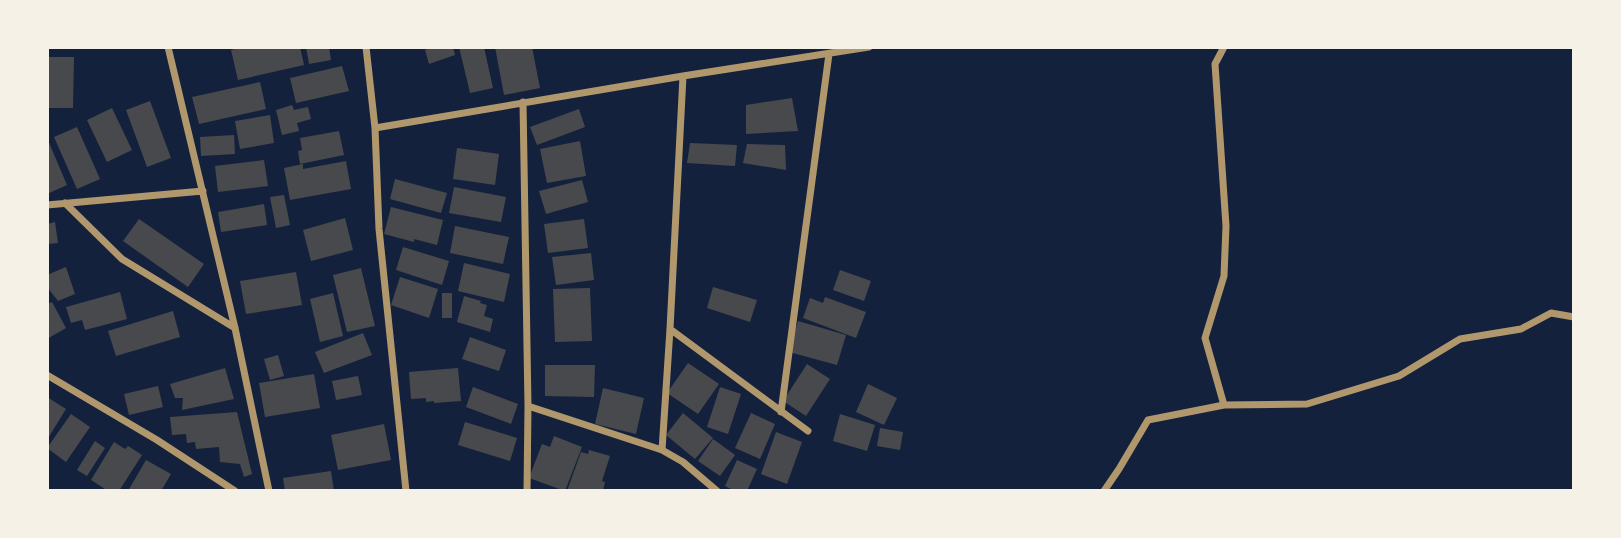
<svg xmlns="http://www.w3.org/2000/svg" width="1621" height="538" viewBox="0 0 1621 538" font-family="'Open Sans',sans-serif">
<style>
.building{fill:#48494c}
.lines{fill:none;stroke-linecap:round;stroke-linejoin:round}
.minor{stroke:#b1986c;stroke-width:7}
</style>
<rect width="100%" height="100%" fill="#14213d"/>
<!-- building -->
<path class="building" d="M243,47H300L304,65L238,80L231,50Z
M306,47H329L331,60L309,64Z
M434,47H453L455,55L429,64L425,50Z
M459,47H484L493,88L470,93Z
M495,47H532L540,88L504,95Z
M49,57H74L73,108H48Z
M342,66L349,91L296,103L290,78Z
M260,82L266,109L199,124L192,97Z
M792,98L798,131L746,134V105Z
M150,101L171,158L147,167L126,110Z
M292,105L294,110L308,107L311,119L297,123L299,131L282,135L276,110Z
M112,108L132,150L107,162L87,120Z
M579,109L585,127L537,145L530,127Z
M270,115L274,143L240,149L235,121Z
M77,127L100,179L77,189L54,137Z
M339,131L344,155L300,164L298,151L302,150L300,138Z
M234,135L235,154L201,156L200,137Z
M47,138L67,185L47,194Z
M580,141L586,176L547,183L540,149Z
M690,143L737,145L735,166L687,163Z
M747,144L785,145L786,170L743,163Z
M457,148L499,154L495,185L453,179Z
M264,160L268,186L218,192L215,166Z
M346,161L351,189L290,200L284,168L303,164V169Z
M395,179L447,193L441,213L390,199Z
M582,180L588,202L546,214L539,191Z
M454,187L506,197L501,222L449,213Z
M284,195L290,225L276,228L270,197Z
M264,204L267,225L221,232L218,212Z
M391,207L443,220L437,245L414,239V242L384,234Z
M345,218L353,250L311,261L303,230Z
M139,219L204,264L188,287L123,241Z
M584,219L588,248L548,253L544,224Z
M55,222L58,243L47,244V224Z
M455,226L509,237L503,264L450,253Z
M403,247L449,261L442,285L396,270Z
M591,253L594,280L556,285L552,257Z
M464,263L510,274L504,302L458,291Z
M66,267L75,294L58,301L47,287V275Z
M361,268L375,326L347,332L333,275Z
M840,270L871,281L864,301L833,290Z
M296,272L302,305L246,314L240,281Z
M400,277L438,289L429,318L391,305Z
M713,287L757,300L750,322L707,308Z
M590,288L592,341L555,342L553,289Z
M120,292L127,319L85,330L82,320L71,323L66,307Z
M333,293L343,336L320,342L310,299Z
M442,293H452V318H442Z
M464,296L481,301L480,303L487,305L484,316L493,319L490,332L457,322Z
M825,297L866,312L856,338L803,318L810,298L823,303Z
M52,302L66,328L47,339V304Z
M173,311L180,337L116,356L108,331Z
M798,321L846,335L837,365L789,352Z
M363,333L372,355L324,373L315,352Z
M470,337L506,350L499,371L462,359Z
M278,355L284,376L270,380L264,359Z
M688,363L719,384L698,414L667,393Z
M807,364L830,379L806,416L783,401Z
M545,365H595L594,397L545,396Z
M225,368L234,399L182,410L183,398H175L170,384Z
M458,368L461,401L434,403V401L426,402V398L411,399L409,372Z
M314,374L320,408L265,417L259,383Z
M358,376L362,395L336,400L332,381Z
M868,384L897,398L884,425L856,412Z
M158,386L163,407L129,415L124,394Z
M473,387L518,404L511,424L466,407Z
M720,387L741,394L728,434L707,427Z
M603,388L644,398L636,434L595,424Z
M47,397L66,409L47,440Z
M237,412L252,474L244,477L240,464L220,462L219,447L196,449L195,442L187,443L186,434L172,435L170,417Z
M683,413L713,438L695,459L666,435Z
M751,413L775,424L760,459L735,448Z
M71,414L90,427L66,462L47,448Z
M840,414L875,425L867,451L833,441Z
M465,422L517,438L510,461L458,445Z
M384,424L391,460L338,470L331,435Z
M880,428L903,432L900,450L877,446Z
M776,432L802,442L787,484L761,474Z
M554,436L582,447L565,491L529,478L542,444L550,447Z
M713,439L735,455L720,476L698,461Z
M95,441L105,448L87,476L77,470Z
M114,442L125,449L128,446L142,455L119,491H108L91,480Z
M589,450L610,456L602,481L605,482L603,491H567L581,452L588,454Z
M146,460L171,474L161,491H128Z
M737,460L757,469L747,491H735L725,486Z
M331,471L334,491H285L283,478Z"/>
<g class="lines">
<!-- minor -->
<path class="minor" d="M168,47L235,328L269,491
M366,47L375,128L379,229L406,491
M1224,47L1215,64L1226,226L1224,276L1205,338L1224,405L1307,404L1399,376L1460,339L1521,329L1551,313L1574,317
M523,102L528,406L527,491
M375,128L683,76L869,47
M65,203L122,259L235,328
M47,205L203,191
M670,329L808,431
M47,375L157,440L235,491
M528,406L662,450L683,462L717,491
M781,412L829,54
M662,450L670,329L683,76
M1104,491L1119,469L1148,420L1224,405"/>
</g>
<!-- border -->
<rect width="1621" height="538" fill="none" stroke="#f6f1e7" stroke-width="98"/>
</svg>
